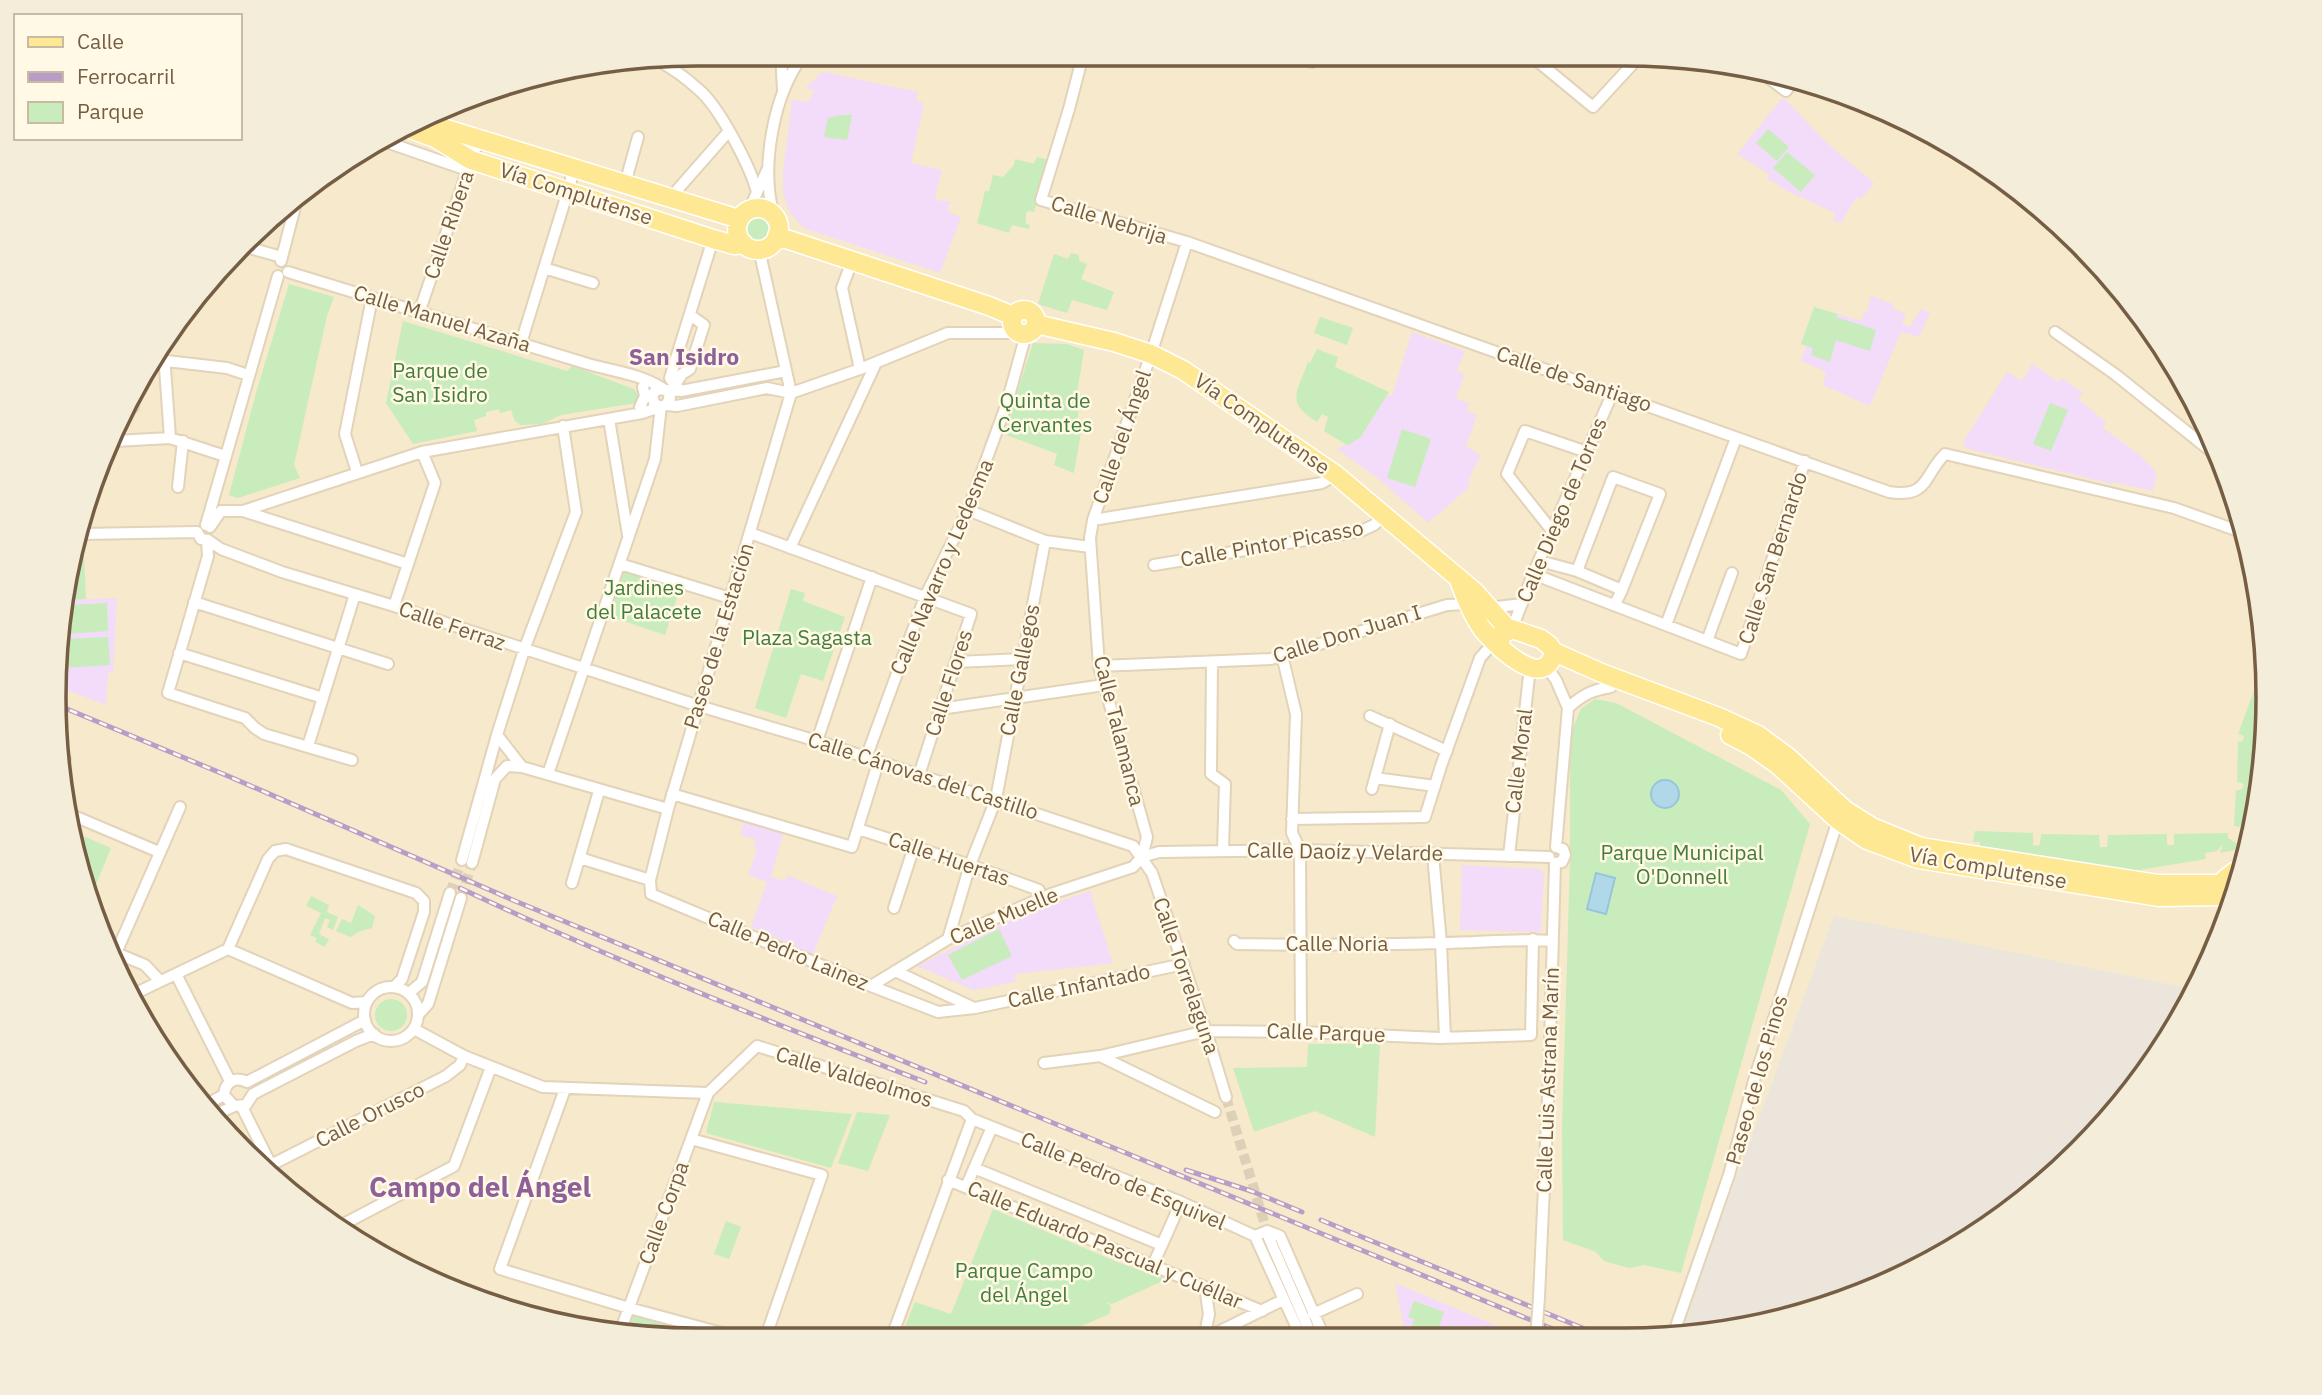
<svg xmlns="http://www.w3.org/2000/svg" width="2322" height="1395" viewBox="0 0 2322 1395" font-family="'IBM Plex Sans',sans-serif">
<style>
.residential{fill:#f6e9cc}
.industrial{fill:#ebe5db}
.education{fill:#f3dbfa}
.green{fill:#c8ecbc}
.water{fill:#b1d8e9;stroke:#97c6db;stroke-width:2}
.lines{fill:none;stroke-linecap:round;stroke-linejoin:round}
.minor-tunnel{stroke:#dcd1b8;stroke-width:10;stroke-dasharray:10 5;stroke-linecap:butt}
.minor-casing{stroke:#e2d3b9;stroke-width:14}
.primary-casing{stroke:#fff;stroke-width:21}
.minor{stroke:#fff;stroke-width:10}
.primary{stroke:#ffe894;stroke-width:18}
.rail-casing{stroke:#ba9dc7;stroke-width:5}
.rail{stroke:#fff9e6;stroke-width:2.5;stroke-dasharray:8;stroke-linecap:butt}
.minor-bridge-casing{stroke:#e2d3b9;stroke-width:14;stroke-linecap:butt}
.minor-bridge{stroke:#fff;stroke-width:10}
.labels{text-anchor:middle;stroke-width:5;stroke-linejoin:round;paint-order:stroke}
.street-label{font-size:21px;fill:#765e44;stroke:#fff9e6}
.park-label{font-size:21px;fill:#447d3b;stroke:#fff9e6}
.neighbourhood-label{font-size:23px;font-weight:bold;fill:#8f5f9a;stroke:#fff9e6}
.district-label{font-size:28px;font-weight:bold;fill:#8f5f9a;stroke:#fff9e6}
.rim{fill:none;stroke:#765e44;stroke-width:3.5}
</style>
<rect width="100%" height="100%" fill="#fef7de"/>
<!-- residential -->
<path class="residential" d="M698,54L1667,56L1832,89L1982,163L2080,243L2160,340L2219,452L2255,572L2268,698L2255,823L2241,871L2234,872L2226,900L2231,904L2219,944L2194,989L1834,917L1677,1337L1667,1339H655L490,1306L340,1232L187,1089L89,905L54,698L88,491L187,306L306,187L491,88Z"/>
<!-- industrial -->
<path class="industrial" d="M1834,916L2194,989L2159,1055L2049,1181L1946,1255L1831,1307L1677,1337Z"/>
<!-- education -->
<path class="education" d="M823,72L918,92L916,101L924,103L911,163L942,170L935,197L940,201H950L948,212L961,217L940,273L804,228L790,213L783,193V172L792,99L808,102L814,90L805,88Z
M1783,97L1827,143L1874,183L1861,199L1857,197L1841,223L1833,221L1835,213L1779,187V185L1766,178L1769,174L1737,154Z
M1871,296L1893,304L1892,308L1906,314L1902,323L1910,327L1921,309L1930,313L1919,337L1901,332L1870,406L1823,385L1826,372L1801,361L1806,346L1801,344L1814,307L1861,321L1864,312H1867Z
M1412,332L1465,351L1457,371L1464,374L1456,398L1469,404L1467,411L1477,415L1466,446L1481,456L1470,476L1468,488L1428,523L1380,480L1337,449L1360,438L1387,395L1392,396Z
M2032,364L2059,382L2062,378L2083,393L2078,399L2106,422L2103,428L2140,455L2157,473L2153,491L2113,482L2112,484L1965,448L1964,441L2007,372L2022,381Z
M117,598L113,673L108,672L106,705L56,686L70,600Z
M745,820L784,831L771,877L785,881L787,875L837,896L813,954L751,927L767,882L748,875L757,849L754,847L756,840L740,835Z
M1462,865L1540,869L1544,873L1541,932L1460,930Z
M1090,891L1113,963L1016,974L1015,982L974,990L917,966L1020,915Z
M1395,1283L1500,1327V1339H1406Z"/>
<!-- green -->
<path class="green" d="M841,115H852L847,140L824,137L828,118Z
M1768,129L1789,147L1777,161L1756,143Z
M1787,152L1815,175L1801,192L1773,168Z
M1037,157L1049,160L1034,212L1029,211L1026,213V224L1030,225L1029,229L1012,225L1009,233L977,223L985,191H989L993,175L1003,177L1014,165L1015,159L1034,164Z
M744 228a14 14 0 1 1 28 0a14 14 0 1 1-28 0Z
M1071,253L1079,255V261L1087,264L1081,279L1114,292L1107,310L1072,300L1067,313L1038,304L1054,254L1068,259Z
M289,284L334,297L327,316L294,465L300,478L238,498L229,495L256,393Z
M1814,307L1837,314L1836,317L1876,330L1870,351L1836,340L1830,362L1811,355L1813,348L1801,344Z
M1320,317L1353,328L1347,345L1314,333Z
M403,321L567,371L572,366L634,389L639,396L636,403L561,415L542,424L521,425L515,421L511,410L500,413L499,409L486,412V416L474,420L477,431L413,444L386,403Z
M1033,343L1067,344L1084,350L1077,393L1081,394L1076,430L1081,432L1074,473L1054,465L1057,454L1004,434Z
M1317,349L1338,357L1335,367L1389,392L1360,438L1347,445L1324,431L1328,417L1322,414L1317,422C1285,402 1297,393 1308,362L1310,363Z
M2050,403L2068,410L2051,451L2033,444Z
M1402,429L1431,439L1415,487L1387,478Z
M78,554H84L86,599L70,600Z
M625,568L681,585L665,635L609,616Z
M791,589L805,593L803,601L845,617L823,681L801,674L786,718L755,708Z
M107,603L108,631L65,634L70,605Z
M108,637L110,665L59,668L64,639Z
M2265,672L2268,698L2255,823L2254,828L2234,826L2236,791L2242,789L2244,786L2242,783L2237,782L2238,741L2242,742L2244,736L2238,734L2255,688L2259,689L2263,682L2259,680Z
M1595,699L1616,703L1781,790L1810,824L1681,1273L1644,1265L1629,1268L1604,1261L1596,1252L1563,1240L1562,1129L1570,861V734L1581,709Z
M1975,831L2033,833V846L2040,845L2041,834L2099,835L2100,847H2107L2108,835L2167,834V845H2174V834L2228,833V838L2242,847L2240,849L2220,853L2223,844L2217,851L2205,853L2206,859L2133,871L1980,847V842H1973Z
M81,835L111,848L88,904L78,843Z
M311,896L329,905L327,912L338,917L333,930L327,927L330,920L325,918L319,934L329,939L325,947L315,942L317,938L310,935L321,913L306,906Z
M358,905L375,916L372,928L358,932L351,937L336,931L342,919L351,923Z
M999,929L1012,956L962,980L948,955Z
M375 1015a16 16 0 1 1 32 0a16 16 0 1 1-32 0Z
M1308,1044H1380L1375,1137L1315,1111L1254,1132L1233,1068L1307,1067Z
M714,1102H715L852,1114L831,1168L706,1133Z
M857,1112L890,1115L868,1171L838,1163Z
M993,1209L1117,1262L1167,1279L1112,1304L1106,1302L1111,1306L1109,1314L1052,1339H932L903,1331L915,1302L951,1314Z
M726,1221L741,1227L729,1259L714,1254Z
M1414,1301L1444,1312L1438,1329L1432,1327L1429,1334L1411,1328L1414,1319L1408,1317Z
M637,1314L720,1339L631,1333L629,1331L633,1317Z"/>
<!-- water -->
<path class="water" d="M1651 794a14 14 0 1 1 28 0a14 14 0 1 1-28 0Z
M1596,873L1615,878L1606,914L1587,909Z"/>
<g class="lines">
<!-- minor-tunnel -->
<path class="minor-tunnel" d="M450,893L462,860
M461,898L472,863
M1226,1097L1269,1238"/>
<!-- minor casing -->
<g class="minor-casing">
<path id="minor" d="M781,54L783,90
M1083,55L1069,109L1041,200L1187,242L1889,492C1929,498 1923,476 1945,454L2174,508L2244,533
M1283,55L1312,62
M1530,55L1593,107L1640,56
M659,61C672,68 687,79 698,89C719,106 750,166 757,192
M1766,76L1786,91L1793,81
M389,143L467,170
M625,184L638,137
M671,197L729,131
M749,210L768,168
M774,216C760,168 773,94 804,54
M246,247L282,257
M759,249L791,393L668,809L650,880L651,894L871,986L938,1012L975,1008L1184,964
M281,261L298,195
M852,261L842,288L860,369
M544,268L593,283
M288,272L588,364C613,371 640,374 662,388
M419,313L471,160L475,149L482,141
M2055,332L2116,375L2212,452L2217,463L2225,471
M521,343L571,181V169
M162,357L165,368L170,438
M158,360L227,368L248,375
M675,385L670,378L713,239
M679,389L675,385L682,374L690,369L704,325L690,315
M667,390L681,391L786,371
M666,405L677,406L767,388L791,393L860,369L948,333H1008L1014,329
M133,406V407
M640,407L645,396L643,387
M609,419L628,535
M115,441L170,438L225,456
M357,472L345,434L372,298
M178,487L183,441
M243,511L408,564
M1093,520L1322,483L1336,475
M206,525L278,276
M210,527L221,511H243L422,452L642,413L666,405L670,398L667,390L657,389L652,395L654,403L658,406
M197,532L201,539L208,540L221,549L282,572L394,606L699,706L817,741L1133,846L1152,873L1206,1031L1226,1097
M1553,532L1507,474L1525,431L1587,452
M750,533L971,614L919,775
M81,534L197,532
M207,540L208,556L168,693L245,718L255,728L264,734L352,760
M1045,541L1090,547
M790,548L876,363
M1540,561L1577,571L1622,590L1615,604
M620,564L730,598
M1154,565L1361,531L1374,525L1384,515
M1577,571L1613,477L1660,494L1622,590
M1533,574L1741,654L1805,461
M194,602L388,664
M394,606L435,483L422,452
M1489,608L1522,604
M1666,625L1736,438
M1512,629L1533,574L1613,392
M1707,641L1732,573
M179,653L323,698
M1282,655L1296,714L1292,833L1300,850L1301,1032
M956,662L1023,659
M1212,662L1211,774L1225,784L1223,850
M1099,666L1271,659L1447,605L1468,604
M1546,666L1556,680L1568,708L1556,847
M1568,708C1582,695 1592,690 1611,687
M940,709L1104,685
M1370,716L1447,751
M497,735L522,767
M817,741L872,577
M308,746L355,594
M866,758L925,597L968,510L1007,403L1026,334
M64,759H65
M548,774L655,459L661,406
M1375,778L1435,786
M1372,789L1390,724
M672,794L852,847L878,763
M74,816L159,852
M1292,819L1425,817L1441,766L1480,658L1488,649L1500,646
M858,829L970,865L1039,890
M1433,855L1441,943L1445,1038
M1509,856L1530,667
M1142,857L1159,852L1300,850L1549,857
M580,858L650,880
M462,860L497,735L524,650L576,512L563,426
M472,863L495,779L507,766L522,767L668,809
M1555,863L1562,862L1565,855L1563,849L1556,847
M572,883L599,791
M894,908L914,847
M948,939L970,865L996,799L1045,541L968,510
M1234,941L1237,944C1304,945 1373,945 1441,943C1478,943 1516,938 1553,941
M228,949L268,859L275,851L286,849L416,893L424,901V912L402,979L394,987
M114,952L145,965L160,981
M116,953L180,807
M895,971L972,1007
M176,974L230,1081
M871,986L948,939L1051,894L1133,867L1142,857L1147,837L1099,666L1090,538L1093,520L1151,354L1187,242
M364 1014a27 27 0 1 1 54 0a27 27 0 1 1-54 0Z
M136,993L228,949L352,1003L367,1002
M409,993L422,982L450,893
M418,1015L428,1004L461,898
M414,1029L464,1056L543,1087L708,1093
M1100,1056L1215,1112
M1044,1063L1100,1056L1206,1031L1301,1032L1440,1038L1531,1035L1533,939
M565,1089L500,1269L629,1308L744,1339
M205,1105L224,1095
M234,1106L224,1095C225,1082 235,1076 247,1082L365,1020
M242,1107L273,1169
M215,1115L234,1106L246,1105L253,1094L356,1041L374,1034
M691,1139L822,1175L765,1339
M269,1166L446,1076L460,1065L464,1056
M974,1168L1162,1245
M948,1180L1262,1311
M966,1187L992,1127
M336,1228L454,1166L491,1067
M1255,1236L1267,1231L1280,1236L1325,1339
M1255,1236L1302,1339
M1269,1238L1313,1339
M1153,1265L1181,1202
M1539,1297L1549,1077L1555,863
M1313,1314L1357,1294
M620,1332L708,1093L757,1046L964,1111L972,1119L1181,1202L1255,1236
M1672,1338L1729,1175L1755,1077L1838,820
M891,1339L972,1119
M1204,1339L1283,1300
M1204,1339L1209,1314L1205,1287"/>
</g>
<!-- primary casing -->
<g class="primary-casing">
<path id="primary" d="M427,123L739,219
M413,130L435,138L471,160L713,239L734,245L744,244
M737 229a21 21 0 1 1 42 0a21 21 0 1 1-42 0Z
M777,236L989,306L1013,316
M1012 322a12 12 0 1 1 24 0a12 12 0 1 1-24 0Z
M1036,324L1114,342L1151,354L1183,370L1336,475L1475,592L1509,630
M1459,580C1465,597 1472,615 1483,630C1496,645 1544,694 1554,652
M1500,646L1501,635L1512,629L1541,639L1549,645L1554,652L1604,674L1719,717L1758,735L1788,757L1845,810L1872,827L1921,847L2158,884H2223
M1730,735L1751,746L1778,765L1838,820L1867,840L1918,859L2159,897L2224,896
M2223,893L2225,879L2234,872L2241,871"/>
</g>
<!-- minor -->
<use href="#minor" class="minor"/>
<!-- primary -->
<use href="#primary" class="primary"/>
<!-- rail casing -->
<g class="rail-casing">
<path id="rail" d="M55,704L228,776L515,901L1577,1339
M460,888C612,960 768,1021 925,1082
M1186,1170L1251,1191L1302,1212
M1321,1220L1609,1339
M1569,1329L1594,1339"/>
</g>
<!-- rail -->
<use href="#rail" class="rail"/>
<!-- minor-bridge casing -->
<g class="minor-bridge-casing">
<path id="minor-bridge" d="M1536,1339L1539,1297"/>
</g>
<!-- minor-bridge -->
<use href="#minor-bridge" class="minor-bridge"/>
</g>
<g class="labels">
<!-- street labels -->
<g class="street-label">
<text transform="translate(576 194) rotate(18)" y="7">Vía Complutense</text>
<text transform="translate(1109 220) rotate(17)" y="7">Calle Nebrija</text>
<text transform="translate(449 225) rotate(-71)" y="7">Calle Ribera</text>
<text transform="translate(442 319) rotate(17)" y="7">Calle Manuel Azaña</text>
<text transform="translate(1574 379) rotate(19)" y="7">Calle de Santiago</text>
<text transform="translate(1262 424) rotate(35)" y="7">Vía Complutense</text>
<text transform="translate(1122 437) rotate(-71)" y="7">Calle del Ángel</text>
<text transform="translate(1562 510) rotate(-67)" y="7">Calle Diego de Torres</text>
<text transform="translate(1272 544) rotate(-10)" y="7">Calle Pintor Picasso</text>
<text transform="translate(1773 558) rotate(-72)" y="7">Calle San Bernardo</text>
<text transform="translate(942 567) rotate(-67)" y="7">Calle Navarro y Ledesma</text>
<text transform="translate(452 626) rotate(19)" y="7">Calle Ferraz</text>
<text transform="translate(1347 634) rotate(-17)" y="7">Calle Don Juan I</text>
<text transform="translate(719 636) rotate(-73)" y="7">Paseo de la Estación</text>
<text transform="translate(1020 670) rotate(-79)" y="7">Calle Gallegos</text>
<text transform="translate(949 683) rotate(-72)" y="7">Calle Flores</text>
<text transform="translate(1119 731) rotate(76)" y="7">Calle Talamanca</text>
<text transform="translate(1519 761) rotate(-83)" y="7">Calle Moral</text>
<text transform="translate(923 776) rotate(18)" y="7">Calle Cánovas del Castillo</text>
<text transform="translate(1345 852) rotate(1)" y="7">Calle Daoíz y Velarde</text>
<text transform="translate(949 859) rotate(19)" y="7">Calle Huertas</text>
<text transform="translate(1988 868) rotate(10)" y="7">Vía Complutense</text>
<text transform="translate(1004 916) rotate(-23)" y="7">Calle Muelle</text>
<text x="1337" y="951">Calle Noria</text>
<text transform="translate(788 951) rotate(23)" y="7">Calle Pedro Lainez</text>
<text transform="translate(1186 976) rotate(71)" y="7">Calle Torrelaguna</text>
<text transform="translate(1079 986) rotate(-12)" y="7">Calle Infantado</text>
<text transform="translate(1326 1033) rotate(2)" y="7">Calle Parque</text>
<text transform="translate(854 1077) rotate(17)" y="7">Calle Valdeolmos</text>
<text transform="translate(1548 1080) rotate(-88)" y="7">Calle Luis Astrana Marín</text>
<text transform="translate(1757 1080) rotate(-74)" y="7">Paseo de los Pinos</text>
<text transform="translate(370 1115) rotate(-27)" y="7">Calle Orusco</text>
<text transform="translate(1123 1181) rotate(23)" y="7">Calle Pedro de Esquivel</text>
<text transform="translate(664 1213) rotate(-70)" y="7">Calle Corpa</text>
<text transform="translate(1105 1245) rotate(23)" y="7">Calle Eduardo Pascual y Cuéllar</text>
</g>
<!-- park labels -->
<g class="park-label">
<text x="440" y="378">Parque de<tspan x="440" dy="24">San Isidro</tspan></text>
<text x="1045" y="408">Quinta de<tspan x="1045" dy="24">Cervantes</tspan></text>
<text x="644" y="595">Jardines<tspan x="644" dy="24">del Palacete</tspan></text>
<text x="807" y="645">Plaza Sagasta</text>
<text x="1682" y="860">Parque Municipal<tspan x="1682" dy="24">O'Donnell</tspan></text>
<text x="1024" y="1278">Parque Campo<tspan x="1024" dy="24">del Ángel</tspan></text>
</g>
<!-- neighbourhood labels -->
<g class="neighbourhood-label">
<text x="684" y="365">San Isidro</text>
</g>
<!-- district labels -->
<g class="district-label">
<text x="480" y="1197">Campo del Ángel</text>
</g>
</g>
<!-- crop -->
<path d="M0 0H2322V1395H0ZM697 66H1625A631 631 0 0 1 2256 697V697A631 631 0 0 1 1625 1328H697A631 631 0 0 1 66 697V697A631 631 0 0 1 697 66Z" fill="#f4edd9" fill-rule="evenodd"/>
<path class="rim" d="M697 66H1625A631 631 0 0 1 2256 697V697A631 631 0 0 1 1625 1328H697A631 631 0 0 1 66 697V697A631 631 0 0 1 697 66Z"/>
<!-- legend -->
<rect x="14" y="14" width="228" height="126" fill="#fff9e6" stroke="#c8bba5" stroke-width="2"/>
<rect x="28" y="37" width="35" height="10" fill="#ffe894" stroke="#c8bba5" stroke-width="2"/>
<text x="77" y="49" font-size="21" fill="#765e44">Calle</text>
<rect x="28" y="72" width="35" height="10" fill="#ba9dc7" stroke="#c8bba5" stroke-width="2"/>
<text x="77" y="84" font-size="21" fill="#765e44">Ferrocarril</text>
<rect x="28" y="102" width="35" height="21" fill="#c8ecbc" stroke="#c8bba5" stroke-width="2"/>
<text x="77" y="119" font-size="21" fill="#765e44">Parque</text>
</svg>
